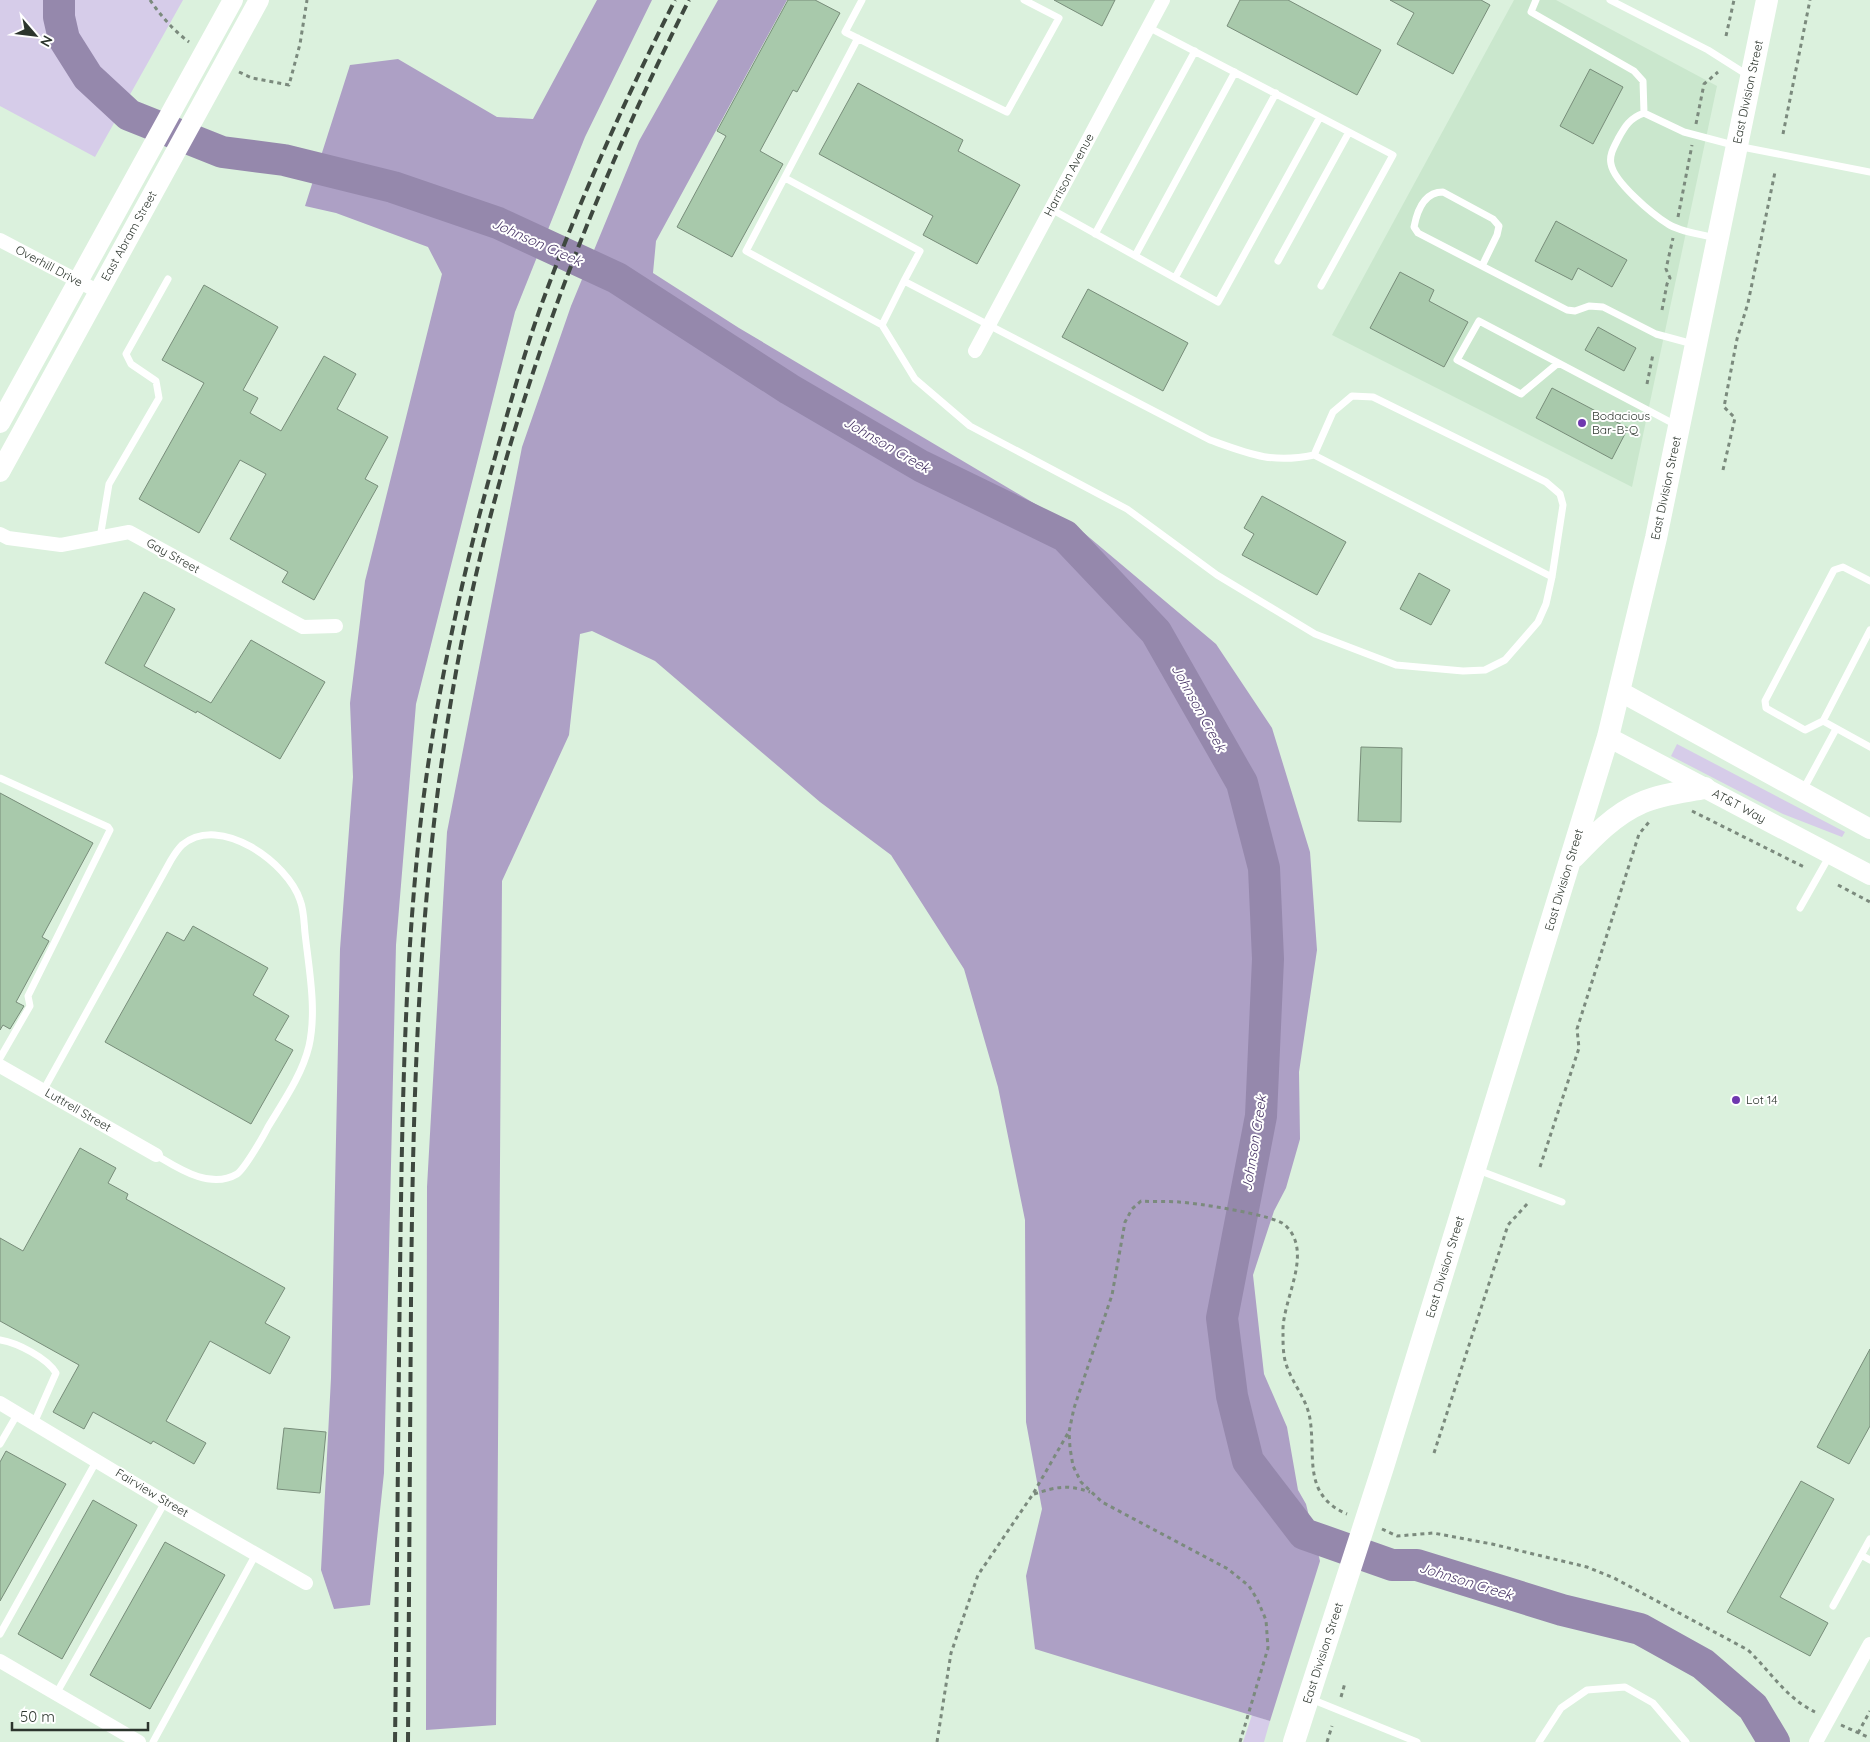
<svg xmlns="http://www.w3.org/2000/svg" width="1870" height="1742" viewBox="0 0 1870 1742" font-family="Quicksand,sans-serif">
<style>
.built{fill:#cae7cd}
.green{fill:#d6cce9}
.forest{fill:#ada0c5}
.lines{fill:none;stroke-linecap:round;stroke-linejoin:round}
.river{stroke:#9588ac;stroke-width:32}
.building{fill:#a8c9ab;stroke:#788d7a}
.path{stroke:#7b8a7d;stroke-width:3;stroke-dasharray:4 4;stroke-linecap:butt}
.service{stroke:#fff;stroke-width:7}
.minor{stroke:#fff;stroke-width:14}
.secondary{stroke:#fff;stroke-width:20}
.primary{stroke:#fff;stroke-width:22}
.rail{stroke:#3e483f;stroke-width:4;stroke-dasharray:10 5;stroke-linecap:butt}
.poi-dot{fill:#6f38af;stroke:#fff;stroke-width:2}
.labels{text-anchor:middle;stroke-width:4;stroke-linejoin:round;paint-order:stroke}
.street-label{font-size:12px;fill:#2c352d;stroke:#fff}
.poi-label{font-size:12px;fill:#2c352d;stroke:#fff;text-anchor:start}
.water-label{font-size:14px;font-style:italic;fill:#4b3869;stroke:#fff}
</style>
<rect width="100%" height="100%" fill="#dbf1dd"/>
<!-- built -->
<path class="built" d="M1514,0H1556L1717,86L1632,487L1332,335Z"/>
<!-- green -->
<path class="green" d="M0,0H183L95,157L0,106Z
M1677,744L1845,832L1842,837L1783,814L1671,756Z
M1252,1715L1270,1721L1264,1742H1243Z"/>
<!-- forest -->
<path class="forest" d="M597,0H652L585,137L515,312L416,704L396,945L384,1473L370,1605L334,1609L321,1570L331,1378L340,949L353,777L350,703L365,581L442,274L428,247L336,213L305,206L350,65L398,59L497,117L533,119Z
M718,0H787L656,241L653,273L739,328L1084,533L1216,644L1272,728L1310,852L1317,950L1299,1072L1300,1139L1286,1188L1274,1211L1253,1275L1264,1374L1287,1427L1298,1490L1306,1504L1320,1561L1270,1721L1035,1649L1026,1576L1042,1509L1026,1422L1025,1220L998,1087L964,969L891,855L820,802L655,661L592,631L580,634L569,735L502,881L496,1725L426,1730L427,1187L447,832L522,447L571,306L639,141Z"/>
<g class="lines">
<!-- river -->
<path class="river" d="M59,0V17L64,39L88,77L129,115L222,152L284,160L393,187L498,223L617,278L789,389L921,466L1065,536L1156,632L1242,783L1264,868L1268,959L1261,1116L1222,1318L1232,1396L1248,1461L1304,1534L1392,1565H1417L1562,1610L1640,1629L1703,1664L1753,1707L1774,1742"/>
</g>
<!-- building -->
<path class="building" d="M788,0H815L840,13L797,92L793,90L760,151L783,164L732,257L677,227L726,136L717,131Z
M1054,0H1115L1102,26Z
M1240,0H1288L1381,50L1357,95L1227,26Z
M1390,0H1481L1490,5L1453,74L1397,44L1414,13Z
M1590,69L1623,87L1593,144L1560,126Z
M858,83L963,140L958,151L1020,185L977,264L923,235L933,216L819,154Z
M1556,221L1627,260L1612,287L1578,268L1572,280L1535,261Z
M1400,272L1434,290L1429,301L1468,322L1444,367L1370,328Z
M204,285L278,327L243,390L258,398L250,413L281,431L324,356L356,374L337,409L388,437L365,479L378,486L314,600L282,582L288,572L230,539L266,474L240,460L199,533L139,499L204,383L162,360Z
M1088,289L1188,343L1163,391L1062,337Z
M1598,327L1636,348L1624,371L1585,350Z
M1552,388L1628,428L1612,459L1536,418Z
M1262,496L1346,542L1317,595L1242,555L1254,534L1244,528Z
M1419,573L1450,590L1431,625L1400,609Z
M144,592L175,609L144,666L211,703L251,640L325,682L280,759L197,711L196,713L105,663Z
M1361,747L1402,748L1401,822L1358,821Z
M0,793L93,843L42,937L49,941L16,1002L24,1006L10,1029L3,1025L0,1030Z
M193,926L268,968L253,995L289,1016L275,1040L293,1050L251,1124L105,1042L167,932L184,941Z
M80,1148L116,1168L108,1183L128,1194L126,1199L285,1288L265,1323L290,1337L270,1374L210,1341L166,1421L206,1443L194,1464L153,1441L151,1444L93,1412L84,1429L53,1412L79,1365L0,1321V1238L23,1251Z
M1870,1349V1426L1849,1464L1817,1447Z
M284,1428L326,1432L320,1493L277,1489Z
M6,1451L66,1484L0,1601V1462Z
M1801,1481L1834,1499L1780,1597L1828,1623L1810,1656L1727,1612Z
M93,1500L137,1525L62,1659L18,1634Z
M165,1542L225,1575L150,1709L90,1675Z"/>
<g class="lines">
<!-- path -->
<path class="path" d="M150,0C161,16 173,30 189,42
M1726,36L1734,0
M239,72L252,78L289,85L300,44L307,0
M1696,124L1704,84L1718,72
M1783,134L1810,0
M1678,217L1692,145
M1662,310L1667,284L1670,278L1666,269L1673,238
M1647,384L1653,354
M1723,470L1735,418L1724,407L1737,339L1748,303L1775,172
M1692,811L1804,867
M1838,885L1870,902
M1540,1167L1579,1048L1577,1029L1639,834L1649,822
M1434,1453L1508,1225L1528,1203
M1034,1494C1057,1487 1066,1484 1090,1492
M1382,1529L1397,1536L1433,1533L1492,1544L1587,1567L1614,1578L1748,1650C1771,1672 1786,1698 1815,1712
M1341,1697L1345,1683
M1841,1725L1870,1738
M1858,1733L1870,1711
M937,1742L951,1653L978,1575L1033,1494L1068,1433
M1240,1742L1268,1648L1266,1620L1257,1599L1249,1586L1228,1569L1102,1502L1081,1482L1073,1466L1070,1448L1069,1432L1074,1408L1112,1295L1125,1222L1132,1209L1141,1201C1153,1202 1166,1201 1179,1202C1196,1203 1275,1215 1285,1225C1315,1253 1281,1300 1283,1334C1283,1343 1283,1355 1286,1364C1292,1383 1307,1399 1310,1419C1316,1456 1302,1495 1347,1514
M1327,1742L1332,1726"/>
<!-- service -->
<path class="service" d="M862,0L845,32L1007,112L1059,18L1024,0
M1536,0L1531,12L1634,71L1643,81L1644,113
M1610,0L1708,50L1749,76
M1148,27L1393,155L1321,286
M858,38L746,251L882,325L904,281L1210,440C1249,454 1272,464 1314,455L1333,412L1352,396L1373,397L1546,482L1560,494L1563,505L1552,577L1546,604L1538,622L1505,660L1485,670L1463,671L1396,665L1315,634L1217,575L1127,509L970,426L915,379L882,325
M785,178L920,251L904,281
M1051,209L1218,302L1320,117
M1095,234L1195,51
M1715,238C1701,234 1680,232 1668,224C1652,214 1614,182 1611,164C1609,155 1614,147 1618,139C1625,126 1630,118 1644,113L1684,132L1737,146L1870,172
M1135,256L1235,72
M1278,261L1349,132
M1482,266L1497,235L1499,226L1493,219L1443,192C1424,192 1417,211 1414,227L1418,233L1567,310L1575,311L1589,306L1603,307L1656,334L1693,344
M1175,278L1276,93
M1557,364L1521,394L1457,360L1479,321L1676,425
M1314,455L1552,577
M100,538L109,484L159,398L156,381L131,364L126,354L168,279
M1870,581L1843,567L1834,570L1765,701L1766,708L1805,730L1823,721L1870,630
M1823,721L1870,747
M0,778L108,827L110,830L28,996L30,1006L0,1058
M1803,790L1836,729
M1800,908L1830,855
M43,1091L171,860C174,855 178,849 182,845C220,813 288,863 300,900C304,910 304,923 305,933C309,970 317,1010 309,1046C302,1075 283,1102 268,1127C263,1137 245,1168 237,1174C210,1190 178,1168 156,1155
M1478,1170L1562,1202
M0,1340C18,1343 47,1358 56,1373L34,1423
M0,1444L18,1413
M1861,1555L1870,1560
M1833,1606L1870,1539
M0,1634L97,1460
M56,1694L165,1502
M1311,1699L1417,1742
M153,1742L256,1554
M1539,1742L1561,1708L1587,1690L1625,1687L1653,1703L1686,1742"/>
<!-- minor -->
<path class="minor" d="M0,240L99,292
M975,351L1163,0
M0,534L8,538L61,545L129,532L303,627L336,626
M0,1066L156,1155
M0,1403L165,1502L306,1583
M0,1661L139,1742
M1816,1742L1870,1644"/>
<!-- secondary -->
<path class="secondary" d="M0,423L233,0
M0,472L259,0
M1619,691L1870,829
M1608,737L1870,875"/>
<!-- primary -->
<path class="primary" d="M1574,857C1593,837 1615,814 1641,803C1661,794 1684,792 1705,788
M1294,1742L1383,1467L1608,737L1656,538L1767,0"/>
<!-- rail -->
<path class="rail" d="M395,1742C397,1586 398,1431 400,1275C402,1120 404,964 422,810C437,688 464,567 497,450C512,398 526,346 545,295C582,194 627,96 675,0
M408,1742C409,1595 410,1449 411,1302C413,1063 420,823 473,588C519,383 595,187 689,0"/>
</g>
<!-- markers -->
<g class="poi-dot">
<circle cx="1582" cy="423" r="5"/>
<circle cx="1736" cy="1100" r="5"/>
</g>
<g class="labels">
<!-- street labels -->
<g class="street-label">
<text transform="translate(1748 92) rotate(-78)" y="4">East Division Street</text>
<text transform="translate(1069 175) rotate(-62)" y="4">Harrison Avenue</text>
<text transform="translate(129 236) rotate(-61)" y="4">East Abram Street</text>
<text transform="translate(49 266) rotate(28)" y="4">Overhill Drive</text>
<text transform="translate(1666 488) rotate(-78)" y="4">East Division Street</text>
<text transform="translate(173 556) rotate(29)" y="4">Gay Street</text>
<text transform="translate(1739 806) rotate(28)" y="4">AT&amp;T Way</text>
<text transform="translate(1564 880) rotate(-73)" y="4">East Division Street</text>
<text transform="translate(78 1110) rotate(30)" y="4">Luttrell Street</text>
<text transform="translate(1445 1267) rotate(-73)" y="4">East Division Street</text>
<text transform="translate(152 1493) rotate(31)" y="4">Fairview Street</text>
<text transform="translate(1323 1653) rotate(-72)" y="4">East Division Street</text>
</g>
<!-- poi labels -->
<g class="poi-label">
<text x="1592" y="420">Bodacious<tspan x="1592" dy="14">Bar-B-Q</tspan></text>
<text x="1746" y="1104">Lot 14</text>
</g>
<!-- water labels -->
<g class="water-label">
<text transform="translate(537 242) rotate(24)" y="5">Johnson Creek</text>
<text transform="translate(887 445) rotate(30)" y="5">Johnson Creek</text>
<text transform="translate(1199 708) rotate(61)" y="5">Johnson Creek</text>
<text transform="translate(1254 1143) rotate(-81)" y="5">Johnson Creek</text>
<text transform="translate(1466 1581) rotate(17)" y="5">Johnson Creek</text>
</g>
</g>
<!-- north arrow -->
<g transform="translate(35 35) rotate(118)" stroke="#ffffff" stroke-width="4" paint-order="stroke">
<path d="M0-4L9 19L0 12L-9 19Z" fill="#2c352d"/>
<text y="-8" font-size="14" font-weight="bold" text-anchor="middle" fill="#2c352d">N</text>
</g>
<!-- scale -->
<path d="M12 1722v8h136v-8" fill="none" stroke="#2c352d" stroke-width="2.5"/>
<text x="20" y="1722" font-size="15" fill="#2c352d" stroke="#ffffff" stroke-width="4" paint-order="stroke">50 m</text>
</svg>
